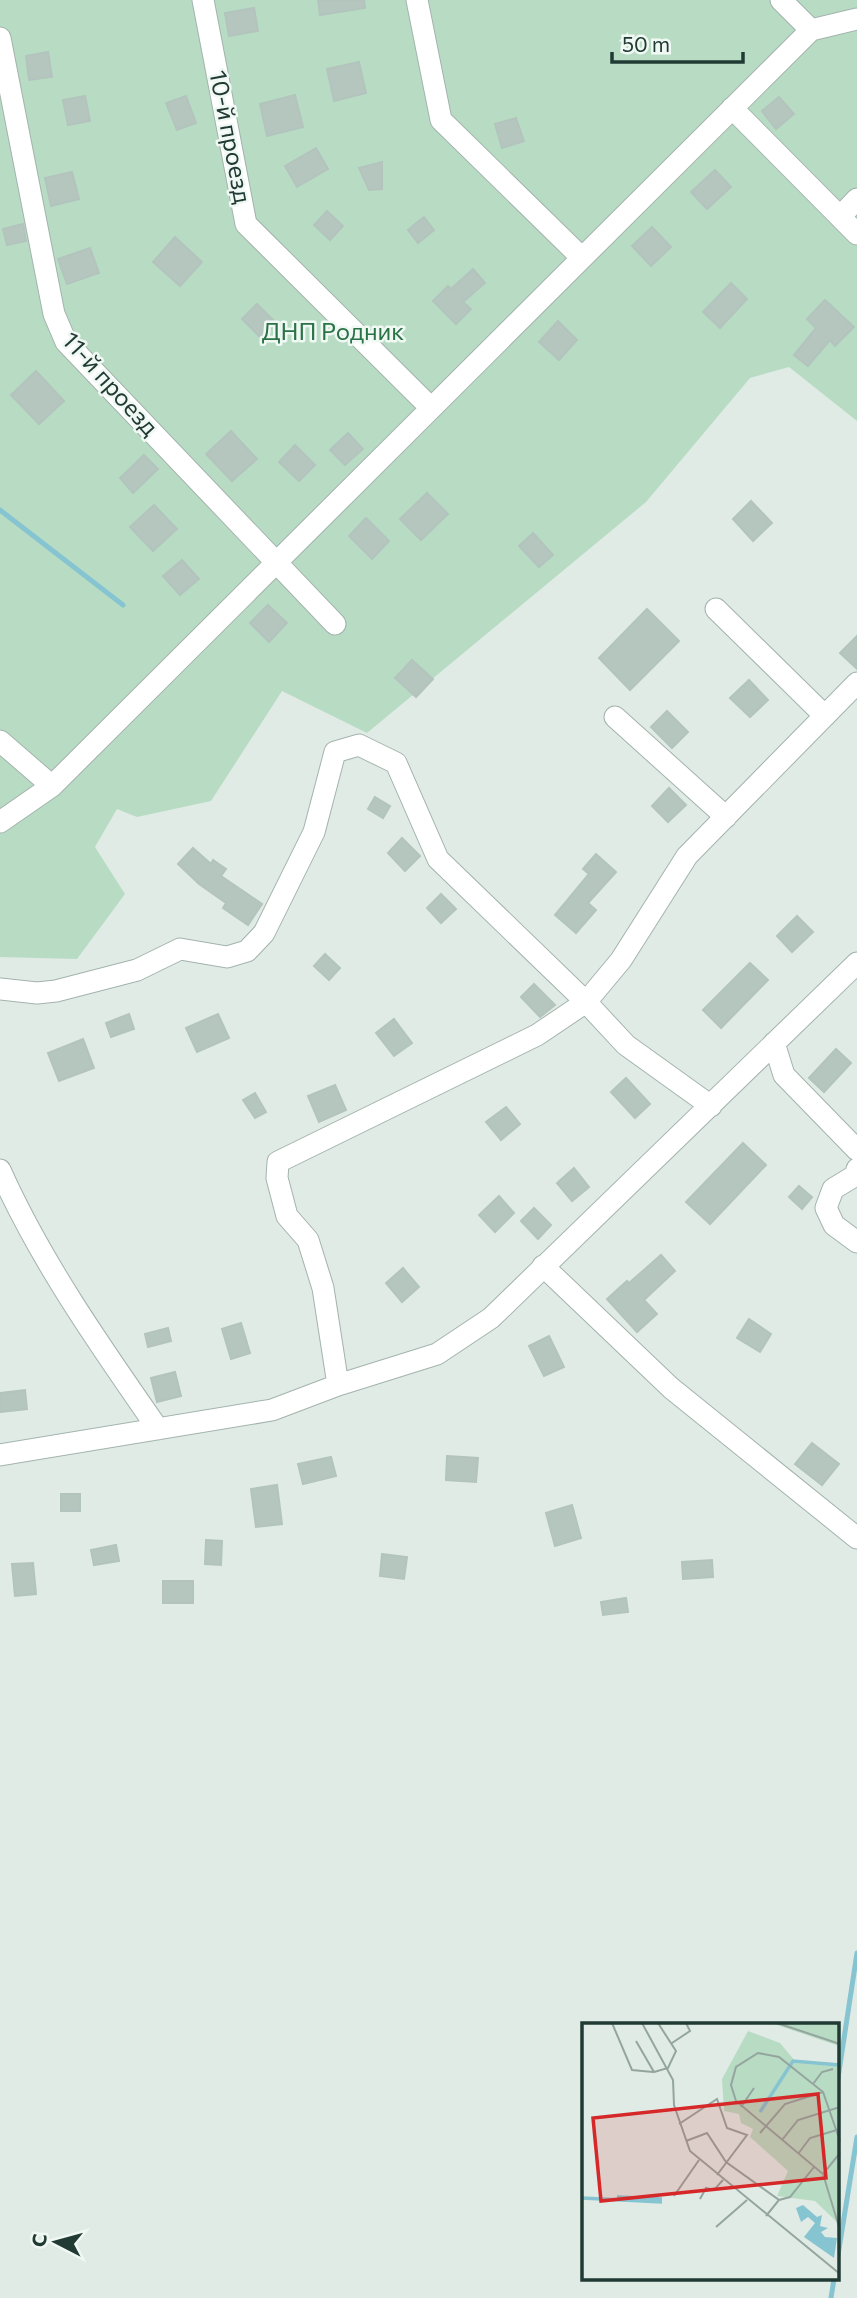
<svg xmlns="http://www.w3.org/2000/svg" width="857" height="2298" viewBox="0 0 857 2298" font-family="Commissioner,sans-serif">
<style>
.green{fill:#b8dcc3}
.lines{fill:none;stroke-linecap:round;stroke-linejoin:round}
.stream{stroke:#87c4d1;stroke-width:5}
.building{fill:#b5c6bf;stroke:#b2c4bd;stroke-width:2}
.minor-casing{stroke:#a3b3ad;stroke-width:23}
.minor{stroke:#fff;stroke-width:21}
.labels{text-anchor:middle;stroke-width:5;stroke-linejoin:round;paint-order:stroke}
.street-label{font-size:24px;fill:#213b34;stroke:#f0f8f4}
.park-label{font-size:24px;fill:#2b7247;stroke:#f0f8f4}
.inset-river{fill:none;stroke:#87c4d1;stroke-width:3.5}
.inset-road{fill:none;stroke:#94a59f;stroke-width:2}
.view{fill:#d62828;fill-opacity:0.15;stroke:#d62828;stroke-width:3.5}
.inset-edge{fill:none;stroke:#213b34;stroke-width:3.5}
</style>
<rect width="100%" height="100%" fill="#e0ebe6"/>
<!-- green -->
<path class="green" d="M0,0H857V421L789,367L750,378L646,502L367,733L282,691L211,801L137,817L117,809L95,847L125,894L77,959L0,957Z"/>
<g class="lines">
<!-- stream -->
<path class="stream" d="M0,510L123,605
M838,2078L857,1953
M838,2255L857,2137
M831,2298L834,2279"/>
</g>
<!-- building -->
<path class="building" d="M318,0H364L365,8L320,15Z
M254,8L258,31L229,36L225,13Z
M48,52L52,77L29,80L26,56Z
M359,62L366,93L334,101L327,69Z
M295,95L303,127L267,136L260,104Z
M85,96L90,121L68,125L63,100Z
M186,96L196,123L177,130L166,103Z
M779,97L794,114L776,129L762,111Z
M516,118L524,141L502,148L495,124Z
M316,148L328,169L297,187L285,166Z
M382,162V189L369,190L359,168Z
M715,170L731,187L707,209L691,192Z
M72,172L79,199L51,206L45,178Z
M327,211L343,226L330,240L314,225Z
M424,217L434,230L418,243L408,230Z
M23,224L26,241L7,245L3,229Z
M652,227L671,247L651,266L632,246Z
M175,237L202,262L180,286L153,262Z
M90,248L99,273L67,284L58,259Z
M473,269L485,283L463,302L471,309L456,324L433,301L448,286L451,289Z
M731,283L747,299L720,328L703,312Z
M825,300L854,327L835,346L830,340L808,366L794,355L816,328L807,319Z
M257,304L276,323L261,338L242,319Z
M558,321L577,340L559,360L539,342Z
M36,371L64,401L39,424L11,395Z
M231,431L257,459L232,481L206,454Z
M348,433L363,449L345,465L330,450Z
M295,445L315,465L299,481L279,462Z
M144,455L158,469L133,493L120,478Z
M427,493L448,514L421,540L400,519Z
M751,501L772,523L753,541L733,519Z
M154,505L177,529L153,551L130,527Z
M366,518L389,541L372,559L349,536Z
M533,533L553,555L539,567L519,546Z
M182,560L199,579L180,595L163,576Z
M268,605L287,623L269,642L250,623Z
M647,609L679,641L630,690L599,658Z
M857,636V669L840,653Z
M412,660L433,679L416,697L395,678Z
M749,680L768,700L750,717L730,698Z
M667,711L688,732L672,748L651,727Z
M669,788L686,805L668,822L652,806Z
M375,797L390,806L383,818L368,809Z
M402,838L420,856L405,871L388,853Z
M193,848L211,864L213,860L226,869L221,876L262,904L248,925L223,908L226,903L199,884L178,864Z
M596,854L616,872L588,903L596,910L576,933L555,915L589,874L583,869Z
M441,894L456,909L441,923L427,908Z
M797,916L813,932L792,952L777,936Z
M325,954L340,968L329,980L314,966Z
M750,963L768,980L721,1028L703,1010Z
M534,984L555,1005L540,1017L521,997Z
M129,1014L134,1029L111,1037L106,1023Z
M218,1014L229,1038L197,1052L186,1028Z
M394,1019L412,1043L394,1056L376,1033Z
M83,1039L94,1068L59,1081L48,1053Z
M836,1049L851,1063L824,1092L809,1078Z
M626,1078L650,1104L635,1118L611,1092Z
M335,1085L346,1110L319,1122L308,1096Z
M255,1093L266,1112L255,1118L243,1100Z
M506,1107L520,1124L501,1140L486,1122Z
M743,1143L766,1165L710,1224L686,1202Z
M574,1168L589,1187L572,1201L557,1183Z
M799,1186L812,1197L802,1209L789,1197Z
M499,1196L514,1213L495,1232L479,1215Z
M534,1208L551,1225L538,1239L521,1221Z
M661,1255L675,1271L644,1300L657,1314L637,1332L607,1299L627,1281L629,1283Z
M403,1268L419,1287L402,1302L386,1283Z
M749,1319L771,1334L760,1352L737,1338Z
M241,1323L250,1353L231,1359L222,1329Z
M168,1328L171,1341L148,1347L145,1334Z
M549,1336L564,1367L544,1376L529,1346Z
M175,1372L181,1396L157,1402L151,1378Z
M25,1390L27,1409L0,1412V1393Z
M812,1443L839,1464L822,1485L795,1464Z
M447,1456L478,1458L476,1482L446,1480Z
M331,1457L336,1476L303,1484L298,1464Z
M277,1485L282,1524L256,1527L251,1489Z
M61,1494H80V1511H61Z
M572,1505L581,1538L555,1546L546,1513Z
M206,1540L222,1541L221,1565L205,1564Z
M116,1545L119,1561L94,1565L91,1550Z
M382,1554L407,1557L404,1579L380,1576Z
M712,1560L713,1577L683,1579L682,1562Z
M33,1563L36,1594L15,1596L12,1564Z
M163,1581H193V1603H163Z
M626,1598L628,1612L603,1615L601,1602Z"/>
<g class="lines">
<!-- minor casing -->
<g class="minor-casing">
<path id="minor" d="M203,0L246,224L431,408
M417,0L441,120L582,258
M781,0L811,30
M0,38L54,314L66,342L335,624
M732,108L857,234
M840,217L857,199
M716,609L825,716
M615,717L726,817
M0,741L52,786
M0,822L52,786L811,30L857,19
M0,989L37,993L56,991L137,970L180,949L227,957L247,951L264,933L314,832L335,752L359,745L396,763L438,859L586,1002L626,1045L711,1106
M774,1043L784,1075L857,1150
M857,1169L856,1175L833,1189L826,1208L834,1225L857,1242
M0,1170C41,1262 101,1347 158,1429
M543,1266L671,1388L857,1538
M338,1385L323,1288L308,1240L287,1216L277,1178L278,1162L537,1035L586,1002L621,960L687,856L857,683
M0,1455L272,1410L338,1385L437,1354L491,1318L857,963"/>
</g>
<!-- minor -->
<use href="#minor" class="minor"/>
</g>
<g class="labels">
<!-- street labels -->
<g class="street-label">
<text transform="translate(230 137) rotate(79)" y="8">10-й проезд</text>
<text transform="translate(110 384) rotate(48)" y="8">11-й проезд</text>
</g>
<!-- park labels -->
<g class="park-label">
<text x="333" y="340">ДНП Родник</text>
</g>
</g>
<!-- overview -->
<g transform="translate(582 2023)">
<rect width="257" height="257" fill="#e0ebe6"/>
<path d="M189,0H257V24L254,22ZM166,8L198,20L213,38L257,43V201L233,178L195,173L206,148L168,114L171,106L159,100L157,91L142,88L140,56Z" fill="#b8dcc3"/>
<path d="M221,182L235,194L240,192L238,203L246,205L239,209L243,214L255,215L252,235L222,214L233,200L226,194L219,199L214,185Z" fill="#87c4d1"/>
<path class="inset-river" d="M178,89L211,38L258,42M35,174L80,176M0,175L80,179"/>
<path class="inset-road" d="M30,0L50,47L71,49M60,0L91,57L92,82L108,128L258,251M195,0L258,21M54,18L72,49L86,45L94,28L76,0M90,20L108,8L104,0M231,61L240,49L251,46M159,84L172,65M97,101L135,76L145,105L165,112L135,152M178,110L203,81L241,69M200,117L216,97L258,84M104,118L125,110L144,139L197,177L184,193M258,118L241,69L197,34L176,30L154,44L149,62L154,78L241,151L258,207M216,131L228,115L258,106M241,151L258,130M92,173L117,137M118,176L124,165L132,167L141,157M197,177L208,174L232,144M134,204L165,177"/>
<path class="view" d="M236,71L244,155L19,178L11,95Z"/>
<rect width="257" height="257" class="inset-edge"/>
</g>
<!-- north arrow -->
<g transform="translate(56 2242) rotate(276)" stroke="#f0f8f4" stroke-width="5" paint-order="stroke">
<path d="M0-5L12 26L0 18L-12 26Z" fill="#213b34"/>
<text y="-10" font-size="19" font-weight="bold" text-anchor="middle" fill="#213b34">С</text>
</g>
<!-- scale -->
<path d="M612 52v10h131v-10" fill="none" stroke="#213b34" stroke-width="3.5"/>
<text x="622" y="52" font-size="21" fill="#213b34" stroke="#f0f8f4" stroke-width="5" paint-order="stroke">50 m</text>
</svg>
